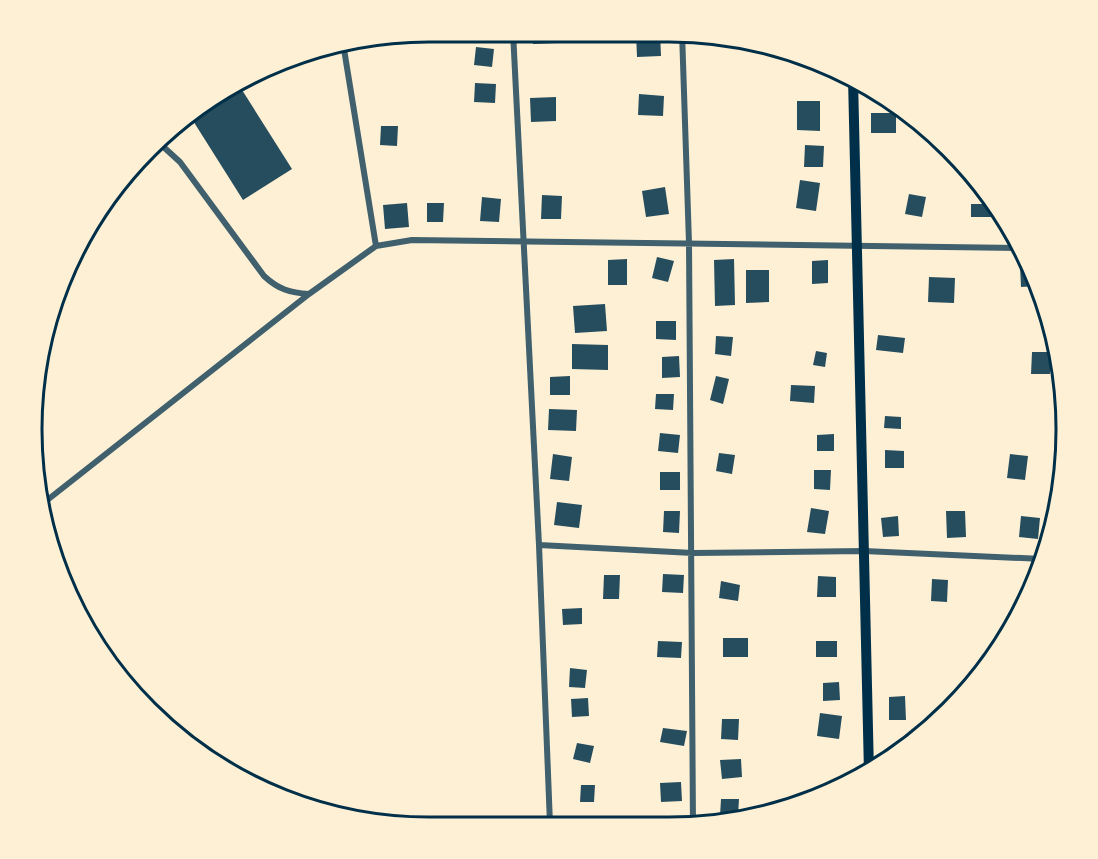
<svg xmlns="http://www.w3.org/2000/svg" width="1098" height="859" viewBox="0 0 1098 859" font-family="'Nunito Sans',sans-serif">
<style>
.building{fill:#264d5e}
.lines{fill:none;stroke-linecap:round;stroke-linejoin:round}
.minor{stroke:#3f606c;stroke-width:6}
.secondary{stroke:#003049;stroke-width:10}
.rim{fill:none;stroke:#003049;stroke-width:3}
</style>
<rect width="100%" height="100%" fill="#fdf0d5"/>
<!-- building -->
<path class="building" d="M533,32H557V43L533,44Z
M660,32L661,56L637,57L636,33Z
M476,47L494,49L492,67L474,65Z
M237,82L292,169L243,200L190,116L230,85Z
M475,83L496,84L495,103L474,102Z
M639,94L664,96L663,116L638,115Z
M556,97V121L531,122L530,98Z
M797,101H820V131L797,130Z
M871,113H896V133H871Z
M381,126H398L397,146L380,145Z
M805,145L824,146L823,167H804Z
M800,180L820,183L816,211L796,208Z
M665,187L669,214L646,217L642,191Z
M909,194L926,197L922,217L905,214Z
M542,195L562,196L561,219H541Z
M985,196L1002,217H971V204H985Z
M482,197L501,199L499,222L480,221Z
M407,203L409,227L385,229L383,205Z
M427,203H444L443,222H427Z
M657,257L674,261L668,282L652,278Z
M627,259V285H608V260Z
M734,259L735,305L715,306L714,260Z
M828,260V283L812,284V261Z
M1029,265L1038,286L1021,287L1020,266Z
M746,270H769V302L746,303Z
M929,277L955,278L954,303L928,302Z
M605,304L607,331L575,333L573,306Z
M1044,314H1048L1053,334H1043Z
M656,321H676V340L656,339Z
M878,335L905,338L903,353L876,350Z
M716,336L733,337L731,356L715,354Z
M572,344L608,345V370L572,369Z
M816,351L827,353L825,367L813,365Z
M1032,352H1050V374H1031Z
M679,356L680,377L662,378V357Z
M570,376V395H550V377Z
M716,376L729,379L723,404L710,400Z
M791,385L815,386L814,403L790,401Z
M656,394H674L673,410L655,409Z
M549,409L577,410L576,431L548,430Z
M885,416L901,417V429L884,428Z
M660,433L680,435L678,453L658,451Z
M834,434V451H817V435Z
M885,450L904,451V468H885Z
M719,453L735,455L732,474L716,471Z
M553,454L572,457L569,481L550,479Z
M1010,454L1028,456L1025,480L1007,478Z
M814,470H831L830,490L814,489Z
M660,472H680V490H660Z
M557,502L582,505L579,528L554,525Z
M811,508L829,511L825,534L807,532Z
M664,511H680L679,533L663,532Z
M946,511H965L966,537L947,538Z
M898,516L899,536L883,537L881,518Z
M1021,516L1040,518L1038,539L1019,537Z
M663,574L684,575L683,593L662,592Z
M604,575H620L619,599H603Z
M818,576L836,577V597H817Z
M932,579L948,580L947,602L931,601Z
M721,581L740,585L738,601L719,598Z
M582,608V624L563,625L562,609Z
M723,638H748V657H723Z
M658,641L682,642L681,658L657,657Z
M816,641H837V657H816Z
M570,668L587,670L585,688L569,687Z
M839,682L840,700L823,701V683Z
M905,696L906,720H889V697Z
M588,698L589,716L572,717L571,699Z
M820,713L842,716L839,739L817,736Z
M722,719H739L738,740L721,739Z
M663,728L687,731L684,746L660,742Z
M577,743L594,746L590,763L573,759Z
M741,759L742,777L722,779L720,760Z
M681,782L682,801L661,802L660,783Z
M581,785H595L594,802H580Z
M721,799H739L738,816H720Z"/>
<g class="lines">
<!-- minor -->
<path class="minor" d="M513,32L539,545L550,824
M682,32L689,243L693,827
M343,43L376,246
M157,141L180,162L264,276C278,289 290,293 309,294L376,246L412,240L1021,248
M41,505L309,294
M539,545L693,553L864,551L1043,559"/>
<!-- secondary -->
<path class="secondary" d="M853,78L869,773"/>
</g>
<!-- crop -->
<path d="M0 0H1098V859H0ZM429 42H669A387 387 0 0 1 1056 429V430A387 387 0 0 1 669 817H429A387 387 0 0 1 42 430V429A387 387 0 0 1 429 42Z" fill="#fdf0d5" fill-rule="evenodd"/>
<path class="rim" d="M429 42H669A387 387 0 0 1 1056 429V430A387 387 0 0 1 669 817H429A387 387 0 0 1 42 430V429A387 387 0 0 1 429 42Z"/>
</svg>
